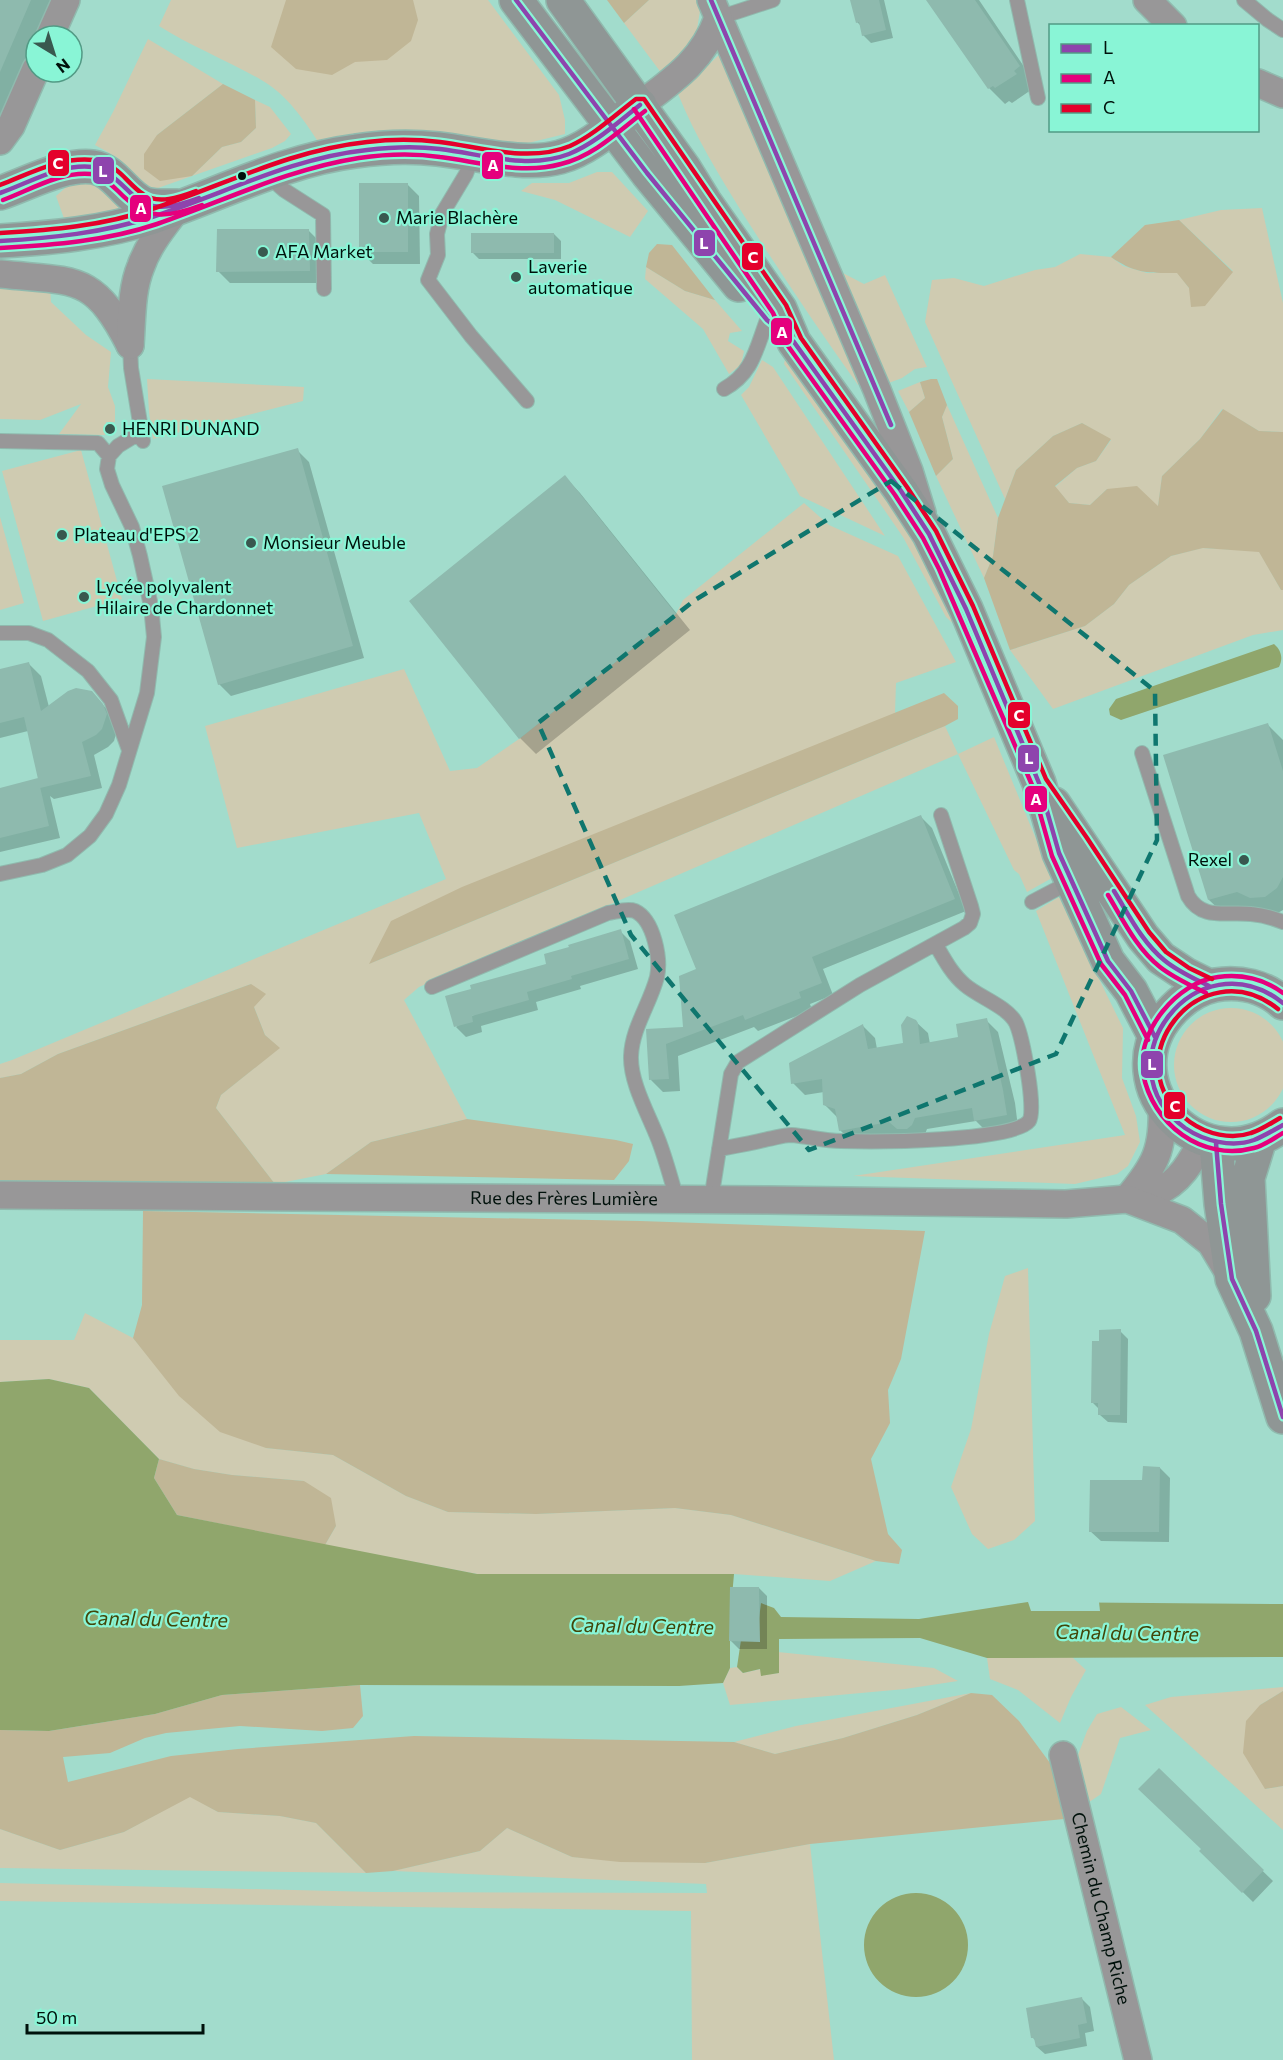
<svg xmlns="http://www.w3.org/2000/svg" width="1283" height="2060" viewBox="0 0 1283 2060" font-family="Commissioner,sans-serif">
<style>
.green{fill:#cfcbb1}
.forest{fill:#c0b696}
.water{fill:#90a66c}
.pier{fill:#a2dccc}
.shadow{fill:#0003}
.building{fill:#8ebaae}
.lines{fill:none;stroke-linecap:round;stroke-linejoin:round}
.lane-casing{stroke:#90baae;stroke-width:16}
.street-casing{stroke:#90baae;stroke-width:30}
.secondary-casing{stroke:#90baae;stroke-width:36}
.lane{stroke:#989798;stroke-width:14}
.street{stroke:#989798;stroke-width:27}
.secondary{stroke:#8f9695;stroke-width:33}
.bus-1-casing{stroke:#89f5d6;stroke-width:9}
.bus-2-casing{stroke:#89f5d6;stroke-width:9}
.bus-3-casing{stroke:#89f5d6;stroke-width:9}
.bus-1{stroke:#8e44ad;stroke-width:4.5}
.bus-2{stroke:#e5007d;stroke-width:4.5}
.bus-3{stroke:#e4002b;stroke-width:4.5}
.marked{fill:none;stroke:#0f766e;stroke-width:4.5;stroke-dasharray:12 8;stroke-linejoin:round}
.bus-dot{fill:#00110b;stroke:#89f5d6;stroke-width:2}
.poi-dot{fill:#39584f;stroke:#89f5d6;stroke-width:2}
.labels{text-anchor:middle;stroke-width:4.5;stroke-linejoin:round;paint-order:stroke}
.poi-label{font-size:18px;fill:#00110b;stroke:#89f5d6;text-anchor:start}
.street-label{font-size:18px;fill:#00110b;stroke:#89f5d6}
.water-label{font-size:20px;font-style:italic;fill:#424609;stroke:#89f5d6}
.line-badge{stroke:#89f5d6;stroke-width:2}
.badge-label{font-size:16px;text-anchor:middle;font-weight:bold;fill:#fff}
</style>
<rect width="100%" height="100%" fill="#a2dccc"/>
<!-- green -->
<path class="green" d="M171,0H488L559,95L565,120V134L524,144H497L443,135L351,134L319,143C304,120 287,95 263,81C229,61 192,47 159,26Z
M649,0H699L701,5L695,41L662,74L624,23Z
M148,39L223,84L157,135L192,176L222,147L241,142L256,128L255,100L270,107L291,134L285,141L272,148L158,188C139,187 133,173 120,160C113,154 103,150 95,145L113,112Z
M721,53L862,381L858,385C818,329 780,272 743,214C719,175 695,136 678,94Z
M597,172H612L648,211L630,237L555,200L521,191L532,183H569Z
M101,182L129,212L66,224L56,196L71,183Z
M1262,208L1283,303V432L1259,431L1222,409L1200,439L1162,476L1158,507L1107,489L1090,505L1069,503L1055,487L1077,468L1096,461L1111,440L1082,423L1053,436L1016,470L1005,499L925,322L932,280L954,278L984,286L1035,270L1055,267L1080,254L1111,257L1123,266L1147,273L1177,272L1189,288L1233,271L1179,220L1221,210Z
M646,267L685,291L715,300L742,331L730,333L728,341L744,351L741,365L729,374L703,329L645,279Z
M839,271L864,284L885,275L927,367L915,369L902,378L886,384Z
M0,284L50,286L51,302L86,335L111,352L108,387L115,406V422H106L105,435L59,434L81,404L40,420L0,419Z
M786,355L912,534L964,634L946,617L903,537L784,364Z
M762,360L773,367L885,536L800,496L741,395L749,387Z
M147,379L304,387L303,401L153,439L149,412Z
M920,382L925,398L909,412L898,391Z
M947,405L998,518L993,556L984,578L936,476L953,459L942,417Z
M81,450L122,599L43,621L2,471Z
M804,503L829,525L898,556L956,662L896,683L895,713L369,964L945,726L958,754L994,737L1052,878L1027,892L1019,874L1014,870L958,754L419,987L404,1000L467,1119L371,1142L326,1174L275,1184L216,1108L221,1095L279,1048L265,1035L254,1007L251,984L58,1054L21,1074L0,1078V1064L12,1060L446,879L419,813L237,848L205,726L404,669L450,771L477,768L519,739L676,614L683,600Z
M0,517L24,603L0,610Z
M1202,548L1259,551L1281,590H1283V630L1253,635L1053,709L1010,650L1085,626L1114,604L1129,585L1171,556Z
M1059,897L1123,1028L1122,1078L1136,1116L1140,1142L1128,1166L1117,1174L1075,1184L853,1176L1125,1135L1036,911Z
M1174 1065a57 57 0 1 1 114 0a57 57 0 1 1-114 0Z
M1028,1268L1035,1521L1014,1540L988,1549L972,1534L951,1487L971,1429L989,1334L1005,1276Z
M85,1313L133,1338L149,1357L266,1448L333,1455L406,1496L448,1512L536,1514L675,1508L731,1515L876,1561L830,1581L734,1574H477L325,1545L336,1526L304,1481L232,1475L194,1469L159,1459L89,1388L49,1379L0,1382V1340H74Z
M778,1652L934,1668L958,1681L905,1689L730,1705L723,1683L730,1668L737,1667L743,1673L761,1669V1675L779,1673Z
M1072,1657L1086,1670L1071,1697L1060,1723L1018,1690L990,1679L987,1658Z
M1283,1687V1691L1260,1705L1265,1789L1283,1786V1830L1145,1705L1171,1697Z
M971,1693L917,1715L843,1738L775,1754L734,1742L796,1726Z
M1121,1707L1151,1730L1120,1738L1101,1794L1082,1807L1075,1763L1087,1731L1097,1714Z
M190,1796L218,1812L280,1816L316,1823L366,1873L0,1868V1829L60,1850L124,1832Z
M507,1828L572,1857L705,1863L810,1844L834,2060H692L691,1911L0,1901V1883L375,1892L707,1893L706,1884L393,1871L480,1851Z"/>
<!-- forest -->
<path class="forest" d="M286,0H413L418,20L411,41L387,60L355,62L332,75L296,69L271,47Z
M607,0H649L624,23Z
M223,84L255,100L256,128L241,142L222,147L192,176L160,181L144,169V154L157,135Z
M1179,220L1233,272L1205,306L1191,307L1189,288L1177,273C1150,273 1135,274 1111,257L1145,225Z
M657,244L672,245L715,300L685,291L646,267L649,253Z
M931,379H937L947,405L942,417L953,459L936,476L909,412L925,398L920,382Z
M1223,409L1259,431L1283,432V590H1281L1259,552L1203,548L1171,556L1129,585L1114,604L1085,626L1010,650L984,578L993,556L998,518L1016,470L1053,436L1082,423L1111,439L1096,461L1077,468L1055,486L1069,503L1090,505L1107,489L1137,486L1158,506L1162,476L1200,439Z
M944,693L958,706V719L945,726L369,964L391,921L462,887Z
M251,984L266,994L254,1007L265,1035L280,1048L221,1095L216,1108L275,1184L0,1181V1078L21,1074L58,1054Z
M467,1119L616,1140L633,1144L629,1161L614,1180L326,1174L371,1142Z
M143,1211L640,1221L925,1231L901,1359L888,1390L890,1423L871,1459L888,1534L902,1550L899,1564L876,1561L731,1515L675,1508L536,1514L448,1512L406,1496L333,1455L266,1448L220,1432L179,1396L133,1338L142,1305Z
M159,1459L194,1469L232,1475L304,1481L331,1498L336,1526L325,1545L177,1515L154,1478Z
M360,1685L363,1716L353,1728L322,1731L240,1726L166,1733L145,1738L110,1753L63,1757L68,1782L171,1756L238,1749L414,1736L734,1742L775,1754L843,1738L917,1715L971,1693L992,1695L1019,1721L1053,1767L1064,1819L810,1844L705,1863L620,1862L572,1857L507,1828L480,1851L393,1871L366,1873L316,1823L280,1816L218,1812L190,1797L124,1832L60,1850L0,1829V1730L49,1731L155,1714L222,1695Z
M1283,1691V1786L1265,1789L1243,1753L1246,1721L1260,1705Z"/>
<!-- water -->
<path class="water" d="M1274,644C1282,651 1283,659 1279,667L1121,720L1110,715L1109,709L1116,699Z
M49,1379L89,1388L159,1459L154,1478L177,1515L477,1574H734L730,1619H759L761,1603L774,1608L781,1617L919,1619L1028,1602L1283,1604V1657L987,1658L920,1638L779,1639V1673L761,1676L760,1669L743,1673L737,1667L741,1640H730V1668L723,1683L679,1686L360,1685L222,1695L155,1714L49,1731L0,1730V1382Z
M864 1945a52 52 0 1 1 104 0a52 52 0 1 1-104 0Z"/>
<!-- pier -->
<path class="pier" d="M1028,1602H1099L1100,1611H1031Z"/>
<!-- shadow -->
<path class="shadow" d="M0,0H54L39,36H36V42L4,116L0,114Z
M852,0H884L893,38L871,43L863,35L861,26L857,22Z
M928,0H979L1035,83L1031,90L1012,103L1009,101L1005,104L989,88Z
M407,184L419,196L420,264H373L361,252Z
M308,230L321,243V283H230L218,271Z
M554,234L561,241V259H479L472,252Z
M297,450L309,462L364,658L231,696L219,684Z
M565,477L580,493L690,630L536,754L520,738L411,602Z
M29,664L41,676L49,707L91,692L115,718L118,727L114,741L108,747L94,755L102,788L54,799L50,796L60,838L0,852V789L41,784L28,731L0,738V671Z
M1268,725L1283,740V910L1276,914H1267L1254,907L1225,915L1209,900Z
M920,816L932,828L966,911L823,969L833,995L810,1004L812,1010L758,1031L754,1027L678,1056L680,1091L663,1092L651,1080L648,1031L684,1028L698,969Z
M620,931L630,941L638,969L580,986L581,989L536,1002L538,1010L481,1026L482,1032L466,1037L456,1027L548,965Z
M986,1020L998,1032L1015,1103L1018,1127L987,1132L976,1121L927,1129L924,1137L911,1140L903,1134L852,1142L840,1130L837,1117L825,1105L824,1092L805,1095L793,1083L863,1026L875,1038L877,1049L905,1044L915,1021L928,1033L930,1044L960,1039Z
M1120,1331L1128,1339L1127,1423L1108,1422L1100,1415V1410L1092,1402L1100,1342Z
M1160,1468L1170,1478L1169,1542L1101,1541L1090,1531Z
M759,1588L767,1596V1649H739L731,1641Z
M1159,1771L1273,1881L1253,1902L1201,1851L1203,1850Z
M1082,1999L1090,2007L1094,2031L1085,2033L1087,2046L1045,2054L1037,2047L1036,2041L1033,2038Z"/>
<!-- building -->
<path class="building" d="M0,0H31L0,72Z
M850,0H879L886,30L862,36L859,22L856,23Z
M926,0H975L1020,66L1014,71L1017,74L995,88L993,86L988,89Z
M359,183H408V252H359Z
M217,229H309L310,271L216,272Z
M471,233H554V253H471Z
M298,448L353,646L218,685L162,486Z
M565,475L676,614L519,739L409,601Z
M29,662L41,711L68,691L76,688L92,691L103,704L107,714L102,729L96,735L82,742L91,776L40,788L24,717L0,723V669Z
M1268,723L1283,771V877L1277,888L1265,897L1250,898L1237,892L1208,900L1163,755Z
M38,778L49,826L0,838V788Z
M921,815L955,899L812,957L822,983L799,992L801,998L745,1020L743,1015L666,1044L669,1079L649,1080L646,1029L683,1027L679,976L696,969L674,915Z
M621,929L629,959L571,976L572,979L527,992L529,1000L472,1016L473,1022L454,1027L445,996L471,989L470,985L546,964L544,954L569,947L568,945Z
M907,1016L916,1020L918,1023L920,1044L958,1037L956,1024L987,1018L1003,1090L1007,1115L974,1121L972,1108L915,1118L912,1125L907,1129H897L889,1122L839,1131L835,1109L823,1105L822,1079L791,1084L789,1063L863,1024L868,1049L903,1043L901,1025Z
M1121,1329L1120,1415H1098V1403H1091L1092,1341H1099V1330Z
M1143,1466L1160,1467L1159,1532H1089L1090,1480H1142Z
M730,1587H759L760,1642L729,1641Z
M1159,1768L1264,1870L1242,1893L1199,1851L1201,1849L1138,1789Z
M1082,1997L1087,2023L1078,2025L1080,2038L1036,2047L1034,2038H1031L1026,2008Z"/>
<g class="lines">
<!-- lane casing -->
<g class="lane-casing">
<path id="lane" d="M1017,0L1038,98
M1244,0L1268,20L1283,30
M718,18L773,0
M474,153L466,174L442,214L437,234L438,255L428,280L471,336L527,401
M267,175L284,190L323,215L324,289
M130,345L131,368L143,441
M724,389C753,373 756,349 767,320
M0,441L98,443L109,456
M0,633H29L48,640L88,671L111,700L129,750
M1142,753L1188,896C1202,921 1227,911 1251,914C1262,915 1273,918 1283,922
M0,874L42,865L67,855L90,836L106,814L119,785L147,693L154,637L151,606L140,556L132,527L112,485L107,469L109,456L118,446L141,432
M1032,902L1072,881
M432,987L608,913C616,912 627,908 635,911C654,920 661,959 657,977C650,1004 632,1028 631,1056C630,1085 652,1120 661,1147C667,1164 672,1182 677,1200
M719,1149C735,1146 752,1143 768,1139C775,1138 783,1135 791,1135C807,1136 824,1141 841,1141C871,1142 1013,1142 1029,1121C1037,1110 1022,1036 1016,1023C1008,1007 979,997 965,985C952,974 944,959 936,945
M711,1200L731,1074L738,1062L860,985L964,928L970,923L973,914L971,906L941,815"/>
</g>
<!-- street casing -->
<g class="street-casing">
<g id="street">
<path d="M711,0L877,390L909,471L922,513"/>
<path d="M1147,0L1173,26"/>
<path d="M50,36L66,0"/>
<path d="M1258,83L1283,94"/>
<path d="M640,105C675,79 703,60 718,18"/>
<path d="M0,141L11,126L36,69"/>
<path d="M0,274C74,282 93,272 130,345"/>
<path d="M130,345C132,319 131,290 141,266C149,243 165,225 179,206"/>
<path d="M1162,1105C1164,1150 1155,1166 1127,1199C1136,1197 1147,1196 1155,1193C1180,1183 1192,1161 1203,1139"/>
<path id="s1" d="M0,1195L768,1200L1066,1204L1127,1199L1182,1220L1211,1243L1229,1273"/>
<path id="s2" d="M1063,1755L1138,2060"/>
</g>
</g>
<!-- secondary casing -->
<g class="secondary-casing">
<path id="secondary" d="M516,0L647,173L739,285
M563,0L684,168L705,202L780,309L794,342L901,491L929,534L966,609L1039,783L1059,853L1108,961L1131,991L1155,1037
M0,193C27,184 65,163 93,167C115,170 125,196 145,204C155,207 167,206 177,206
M0,241C51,238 104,233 153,217C220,194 285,160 356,151C382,147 412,146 438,149C475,153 524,167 560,157C590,149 616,123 640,105
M1054,804L1143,937L1161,958L1185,974L1209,986
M1283,1003C1264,986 1239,981 1215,985C1197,989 1181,1000 1169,1014C1108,1086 1204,1186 1283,1125
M1216,1143L1221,1204L1232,1279L1256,1331L1283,1417
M1254,1296L1248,1178L1260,1139"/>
</g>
<!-- lane -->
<use href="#lane" class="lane"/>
<!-- street -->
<use href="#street" class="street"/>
<!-- secondary -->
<use href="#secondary" class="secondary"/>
<!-- bus-1 casing -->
<g class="bus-1-casing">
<path id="bus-1" d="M516,0L647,173L767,320L794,342L901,491L929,534L966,609L1039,783L1059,853L1108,961L1131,991L1155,1037
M711,0L891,425
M0,193C29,183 61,163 93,167C101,168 107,173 113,177C122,184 129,192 137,199C155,213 180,205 199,198
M0,241C51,238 103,233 152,217C224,194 291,158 367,150C391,147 416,146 440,149C482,154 528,170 569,154C596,143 618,122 640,105
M1114,891C1129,915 1142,942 1164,960C1177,971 1193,978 1209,986
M1283,1003C1197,935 1097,1064 1185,1128C1204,1141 1232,1148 1254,1140C1264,1136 1274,1130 1283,1125
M1216,1143L1221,1204L1232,1279L1256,1331L1283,1417"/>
</g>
<!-- bus-2 casing -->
<g class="bus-2-casing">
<path id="bus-2" d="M634,109L773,313L788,346L895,495L923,538L939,569L1032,785L1052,856L1101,964L1125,995L1148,1040
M3,200C30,190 61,171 91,174C101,176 111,184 118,191C146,220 165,219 202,205
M0,248C53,245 107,241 157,224C224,201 288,169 359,158C386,154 413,153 440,157C480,162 522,175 561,164C594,156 619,131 645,111
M1108,895C1123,920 1137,949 1160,967C1174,978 1190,985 1206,993
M1283,993C1264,979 1241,974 1218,977C1177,982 1136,1032 1143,1073C1152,1124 1202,1162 1254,1148C1264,1146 1274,1138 1283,1133"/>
</g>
<!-- bus-3 casing -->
<g class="bus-3-casing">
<path id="bus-3" d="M0,185C29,174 61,156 94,160C102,160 108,165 115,169C125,176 132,187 143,194C158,205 180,197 196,191
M0,233C51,230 103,226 152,209C224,185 291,150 367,142C391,139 416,139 440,142C481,147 529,163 570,146C594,135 615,115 636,99H644L786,305L801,338L907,487L936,531L973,606L1046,779L1087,838L1149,932L1166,952L1189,968L1212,979
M1278,1009C1200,947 1109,1064 1190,1122C1207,1134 1231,1140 1251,1133C1261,1130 1271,1123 1280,1118"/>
</g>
<!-- bus-1 -->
<use href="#bus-1" class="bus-1"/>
<!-- bus-2 -->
<use href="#bus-2" class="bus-2"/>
<!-- bus-3 -->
<use href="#bus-3" class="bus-3"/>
</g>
<!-- marked area -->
<path class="marked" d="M891,481L1155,691L1157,840L1056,1054L809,1150L631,935L538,723L695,600Z"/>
<!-- markers -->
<circle class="bus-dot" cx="242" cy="176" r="5"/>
<g class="poi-dot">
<circle cx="384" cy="218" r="6"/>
<circle cx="263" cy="252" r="6"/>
<circle cx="516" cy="277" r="6"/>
<circle cx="110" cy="429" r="6"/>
<circle cx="62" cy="535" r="6"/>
<circle cx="251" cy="543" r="6"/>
<circle cx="84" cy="597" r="6"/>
<circle cx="1244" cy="860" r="6"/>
</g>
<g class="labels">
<!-- poi labels -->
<g class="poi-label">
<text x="396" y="224">Marie Blachère</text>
<text x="275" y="258">AFA Market</text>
<text x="528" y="273">Laverie<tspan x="528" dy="21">automatique</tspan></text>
<text x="122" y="435">HENRI DUNAND</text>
<text x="74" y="541">Plateau d'EPS 2</text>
<text x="263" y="549">Monsieur Meuble</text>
<text x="96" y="593">Lycée polyvalent<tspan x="96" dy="21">Hilaire de Chardonnet</tspan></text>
<text x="1232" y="866" text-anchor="end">Rexel</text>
</g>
<!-- street labels -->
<g class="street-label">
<text dy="6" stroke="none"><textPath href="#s1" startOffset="564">Rue des Frères Lumière</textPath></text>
<text dy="6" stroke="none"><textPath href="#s2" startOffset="158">Chemin du Champ Riche</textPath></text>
</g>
<!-- water labels -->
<g class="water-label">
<text transform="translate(156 1619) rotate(1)" y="7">Canal du Centre</text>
<text transform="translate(642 1626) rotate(1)" y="7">Canal du Centre</text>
<text transform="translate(1127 1633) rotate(1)" y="7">Canal du Centre</text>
</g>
</g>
<g class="line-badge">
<rect x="47" y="149" width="23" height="28" rx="6" fill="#e4002b"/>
<rect x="481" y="151" width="23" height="29" rx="6" fill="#e5007d"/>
<rect x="92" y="156" width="23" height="29" rx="6" fill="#8e44ad"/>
<rect x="129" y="194" width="23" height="29" rx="6" fill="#e5007d"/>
<rect x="693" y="229" width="23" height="28" rx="6" fill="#8e44ad"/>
<rect x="741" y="242" width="23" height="29" rx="6" fill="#e4002b"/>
<rect x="770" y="317" width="23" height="29" rx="6" fill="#e5007d"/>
<rect x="1007" y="701" width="24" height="28" rx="6" fill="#e4002b"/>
<rect x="1017" y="744" width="23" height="29" rx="6" fill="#8e44ad"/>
<rect x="1024" y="785" width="24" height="28" rx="6" fill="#e5007d"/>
<rect x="1140" y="1050" width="24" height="29" rx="6" fill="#8e44ad"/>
<rect x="1163" y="1091" width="23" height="29" rx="6" fill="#e4002b"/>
</g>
<g class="badge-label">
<text x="58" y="169">C</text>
<text x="493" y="171">A</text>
<text x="103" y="177">L</text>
<text x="141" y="214">A</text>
<text x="704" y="249">L</text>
<text x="753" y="263">C</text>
<text x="782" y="338">A</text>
<text x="1019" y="721">C</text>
<text x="1029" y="764">L</text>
<text x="1036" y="805">A</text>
<text x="1152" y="1070">L</text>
<text x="1175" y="1112">C</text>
</g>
<!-- legend -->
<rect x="1049" y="24" width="210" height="108" fill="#89f5d6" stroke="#529a85" stroke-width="1.5"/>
<rect x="1061" y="44" width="30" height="9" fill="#8e44ad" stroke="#529a85" stroke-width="1.5"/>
<text x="1103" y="54" font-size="18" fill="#00110b">L</text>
<rect x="1061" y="74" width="30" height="9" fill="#e5007d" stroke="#529a85" stroke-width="1.5"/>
<text x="1103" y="84" font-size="18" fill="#00110b">A</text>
<rect x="1061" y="104" width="30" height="9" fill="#e4002b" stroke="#529a85" stroke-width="1.5"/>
<text x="1103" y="114" font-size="18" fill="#00110b">C</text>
<!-- north arrow -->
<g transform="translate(54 54) rotate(142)"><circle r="28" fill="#89f5d6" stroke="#529a85" stroke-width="1.5"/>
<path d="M0-4.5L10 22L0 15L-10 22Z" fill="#39584f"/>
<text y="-9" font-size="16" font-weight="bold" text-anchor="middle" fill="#00110b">N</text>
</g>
<!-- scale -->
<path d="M27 2024v9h176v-9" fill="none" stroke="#00110b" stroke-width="3"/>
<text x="36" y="2024" font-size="18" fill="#00110b" stroke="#89f5d6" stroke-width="4.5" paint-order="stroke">50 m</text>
</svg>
